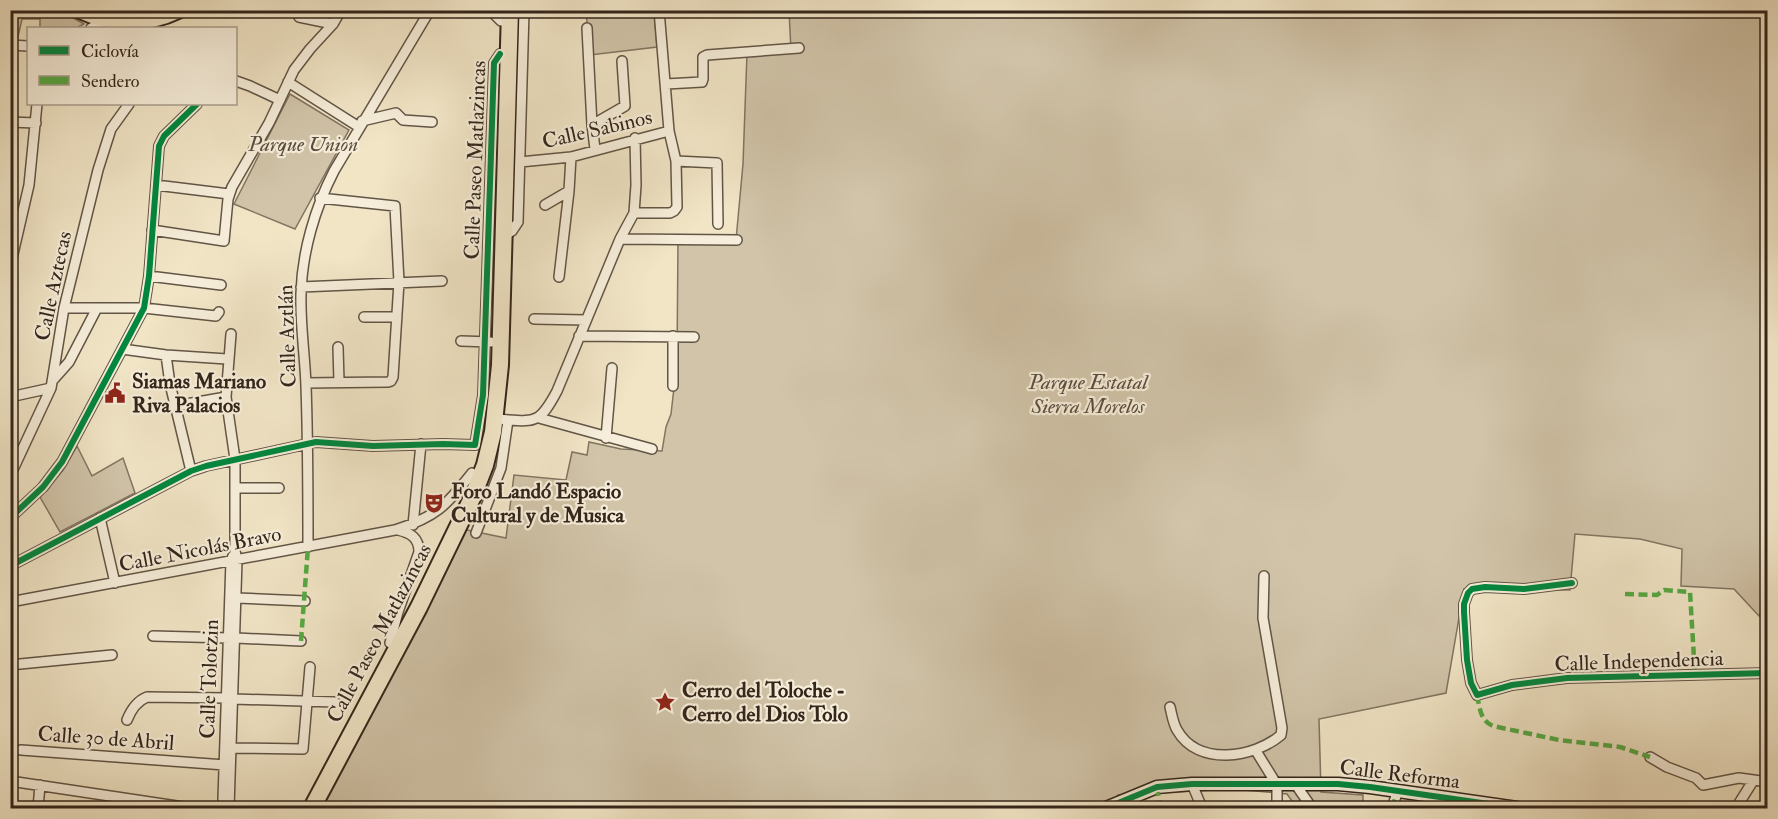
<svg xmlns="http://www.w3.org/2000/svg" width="1778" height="819" viewBox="0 0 1778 819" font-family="'IM FELL Double Pica',serif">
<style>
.green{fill:#d1c4a9;stroke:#827462;stroke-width:1.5}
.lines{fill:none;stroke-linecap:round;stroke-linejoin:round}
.street-casing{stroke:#625546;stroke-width:12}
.secondary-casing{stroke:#33251b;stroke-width:15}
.highway-casing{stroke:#33251b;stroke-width:20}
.street{stroke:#f6eeda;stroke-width:9}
.secondary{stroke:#f6eeda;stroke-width:12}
.highway{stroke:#f1e5c6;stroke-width:16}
.quiet{stroke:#54aa43;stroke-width:4.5;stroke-dasharray:9 4.5;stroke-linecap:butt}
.cycleway-casing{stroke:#f6eeda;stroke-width:10}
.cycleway{stroke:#00873e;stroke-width:6}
.labels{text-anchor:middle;stroke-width:4.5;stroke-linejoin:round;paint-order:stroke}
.street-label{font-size:21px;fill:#33251b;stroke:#f6eeda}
.park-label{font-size:21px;font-style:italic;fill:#5a4d3e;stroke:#f6eeda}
.poi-label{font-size:21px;font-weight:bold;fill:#33251b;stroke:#f6eeda;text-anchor:start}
</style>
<rect width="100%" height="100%" fill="#f1e5c6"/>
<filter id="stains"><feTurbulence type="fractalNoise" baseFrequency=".00333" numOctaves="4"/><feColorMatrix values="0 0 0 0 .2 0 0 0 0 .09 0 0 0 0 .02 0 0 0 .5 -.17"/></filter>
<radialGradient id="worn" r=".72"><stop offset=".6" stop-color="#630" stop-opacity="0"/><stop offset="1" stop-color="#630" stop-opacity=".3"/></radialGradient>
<!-- green -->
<path class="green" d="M11,11H61L84,24L76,28H40V19H22L17,41L11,40Z
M586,11H654L657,47L590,55Z
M789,11H1767L1768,599L1759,616L1734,589L1681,586L1682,549L1640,539L1575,534L1570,590L1464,589L1446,693L1319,719L1321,792L1363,795V808H1297L1287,794L1233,789L1118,795L1111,807L1106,808H306L453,527L506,538L514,475L566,480L572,452L587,455L589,442L621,449L662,451L666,427L671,414L677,361L678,239L736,240L743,164L747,53L791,50Z
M290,94L349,130L295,229L234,204Z
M77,446L92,476L123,458L135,493L60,532L40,497L63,470Z"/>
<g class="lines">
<!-- street casing -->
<g class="street-casing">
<path id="street" d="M490,10L501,21
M299,17L333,24
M91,28L108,20
M587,28L592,125L595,149
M10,45L28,46
M236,81L250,86L280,100
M288,82L359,127
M666,84L702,82L703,79V57L707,55L799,48
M362,121L396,113L403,120L432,122
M10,122L36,123
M592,125L625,106L622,61
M676,161L717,163L718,224
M520,162L571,157L669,131
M156,185L229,194
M545,205L569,191
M634,213H670L674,211L677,207L676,161L669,131L659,10
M152,230L224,241L228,199L232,187L269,123L294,70L310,49L333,24L341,10
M504,236L512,231L518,222L524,11L531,10
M620,239L737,240
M10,267L29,185L37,104
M149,276L221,285
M559,277L569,191L571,157
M301,287L442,281
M64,308H144L216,316L219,312
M364,317H397
M534,319L586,320
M579,336L694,337
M673,336V386
M461,341L491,342
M338,347L339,382
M122,349L166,355L227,359
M166,355L170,384L191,471
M53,380L69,362L97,308
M306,383L388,382L391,381L393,377L399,282L395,206L320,198
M10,397L51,388
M175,406L226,397
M539,418L652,449
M495,419C534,421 538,427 557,391L620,239L634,213L636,185L635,138
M606,438L612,368
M10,476L51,388L64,308L98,170L111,129L129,104
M236,488H279
M10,518L43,487L62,462L144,308L149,276L159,146L164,136L197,104
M100,518L115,583
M413,525L421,444
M476,533L501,468L508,420
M308,547C308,493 308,440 306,386C305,355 300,325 301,294C302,252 315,208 334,171L430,10
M10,566L191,471L206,466L316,442L373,446L443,444L475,445L483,395L494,63L500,54
M1572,583L1524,589L1485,587L1472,589L1468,593L1464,604V612L1467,660L1471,683L1477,695L1512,685L1567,678L1768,673
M237,598L305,601
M10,602L395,530C436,517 446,506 472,473
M153,636L229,638
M236,638L301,641
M390,643L398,612L419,552C419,538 411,533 398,530
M10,665L112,655
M234,699L335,702
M1170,707C1172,715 1173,723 1177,730C1198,767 1254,758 1281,735L1282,728L1263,618L1264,576
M127,720C131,710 137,701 147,697L227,698
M232,748L303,749L310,667
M21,750L225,765
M1256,751L1277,785V808
M1650,757L1667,767L1696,778L1703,785L1739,778L1768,782
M10,781L190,808
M1192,784L1202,808
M1296,785L1312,808
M223,799L231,561L233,556
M38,808L40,785
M229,808L237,560L235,551V459L226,397L231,334
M1392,808L1398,790
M1447,808L1450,799
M1736,808L1753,781"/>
</g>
<!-- secondary casing -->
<g class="secondary-casing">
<path id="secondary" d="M1106,808L1157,787L1192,784H1338L1370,787L1517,808"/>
</g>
<!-- highway casing -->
<g class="highway-casing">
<path id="highway" d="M80,10C112,25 147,25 178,10
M312,808L419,607L473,496L485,465L493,432L500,365L510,10"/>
</g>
<!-- street -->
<use href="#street" class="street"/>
<!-- secondary -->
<use href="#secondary" class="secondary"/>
<!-- highway -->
<use href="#highway" class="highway"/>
<!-- quiet -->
<path class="quiet" d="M1625,594L1657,595L1664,590L1690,592L1695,675
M301,641L308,547
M1477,695C1480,709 1480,720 1493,726L1559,740L1620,747L1650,757
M1157,787L1160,808
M1392,808L1398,790"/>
<!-- cycleway casing -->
<g class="cycleway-casing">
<path id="cycleway" d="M10,518L43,487L62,462L144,308L149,276L159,146L164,136L197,104
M10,566L191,471L206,466L316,442L373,446L443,444L475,445L483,395L494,63L500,54
M1572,583L1524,589L1485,587L1472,589L1468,593L1464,604V612L1467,660L1471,683L1477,695L1512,685L1567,678L1768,673
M1106,808L1157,787L1192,784H1338L1370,787L1517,808"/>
</g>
<!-- cycleway -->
<use href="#cycleway" class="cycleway"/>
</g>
<!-- icons -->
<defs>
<g id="civic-bare" transform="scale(1.62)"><path d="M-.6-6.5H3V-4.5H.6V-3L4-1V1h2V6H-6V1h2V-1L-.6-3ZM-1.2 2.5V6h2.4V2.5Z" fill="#8f2418" stroke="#f6eeda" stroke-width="2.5" paint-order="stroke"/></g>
<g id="theatre-bare" transform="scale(1.62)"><path d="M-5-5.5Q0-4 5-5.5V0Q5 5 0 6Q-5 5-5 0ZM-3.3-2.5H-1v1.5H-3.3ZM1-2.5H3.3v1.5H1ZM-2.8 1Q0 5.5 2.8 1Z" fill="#8f2418" stroke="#f6eeda" stroke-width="2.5" paint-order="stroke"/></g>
<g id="sight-bare" transform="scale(1.62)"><path d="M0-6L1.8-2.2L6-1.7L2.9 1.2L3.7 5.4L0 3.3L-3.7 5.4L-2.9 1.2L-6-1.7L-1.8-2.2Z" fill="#8f2418" stroke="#f6eeda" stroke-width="2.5" paint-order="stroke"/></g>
</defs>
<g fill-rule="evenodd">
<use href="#civic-bare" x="115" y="393"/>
<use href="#theatre-bare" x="434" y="503"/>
<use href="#sight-bare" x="665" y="702"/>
</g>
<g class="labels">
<!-- street labels -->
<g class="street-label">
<text transform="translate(597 129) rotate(-13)" y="7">Calle Sabinos</text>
<text transform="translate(475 160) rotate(-88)" y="7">Calle Paseo Matlazincas</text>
<text transform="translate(53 286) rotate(-78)" y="7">Calle Aztecas</text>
<text transform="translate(287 336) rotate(-92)" y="7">Calle Aztlán</text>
<text transform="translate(200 549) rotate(-11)" y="7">Calle Nicolás Bravo</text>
<text transform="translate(379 633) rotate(-62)" y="7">Calle Paseo Matlazincas</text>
<text transform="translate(1639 661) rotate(-2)" y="7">Calle Independencia</text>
<text transform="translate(209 679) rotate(-88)" y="7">Calle Tolotzin</text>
<text transform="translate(106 738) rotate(4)" y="7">Calle 30 de Abril</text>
<text transform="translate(1400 774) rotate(7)" y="7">Calle Reforma</text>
</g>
<!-- park labels -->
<g class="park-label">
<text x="303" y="151">Parque Union</text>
<text x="1088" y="389">Parque Estatal<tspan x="1088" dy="24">Sierra Morelos</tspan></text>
</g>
<!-- poi labels -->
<g class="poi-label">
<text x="132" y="388">Siamas Mariano<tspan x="132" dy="24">Riva Palacios</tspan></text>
<text x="451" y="498">Foro Landó Espacio<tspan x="451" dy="24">Cultural y de Musica</tspan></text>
<text x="682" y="697">Cerro del Toloche -<tspan x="682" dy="24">Cerro del Dios Tolo</tspan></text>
</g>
</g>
<!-- margin -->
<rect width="1778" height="819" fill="none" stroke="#f1e5c6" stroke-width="36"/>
<rect x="12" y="12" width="1754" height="795" fill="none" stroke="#33251b" stroke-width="3"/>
<rect x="18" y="18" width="1742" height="783" fill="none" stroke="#33251b" stroke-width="1.5"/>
<!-- legend -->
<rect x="27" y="27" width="210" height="78" fill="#f6eeda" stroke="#a89e8e" stroke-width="1.5"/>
<rect x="39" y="46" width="30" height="9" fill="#00873e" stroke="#a89e8e" stroke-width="1.5"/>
<text x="81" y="57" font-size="18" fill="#33251b">Ciclovía</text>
<rect x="39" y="76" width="30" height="9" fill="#54aa43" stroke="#a89e8e" stroke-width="1.5"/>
<text x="81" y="87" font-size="18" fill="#33251b">Sendero</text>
<rect width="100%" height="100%" filter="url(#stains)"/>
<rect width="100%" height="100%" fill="url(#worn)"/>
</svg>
